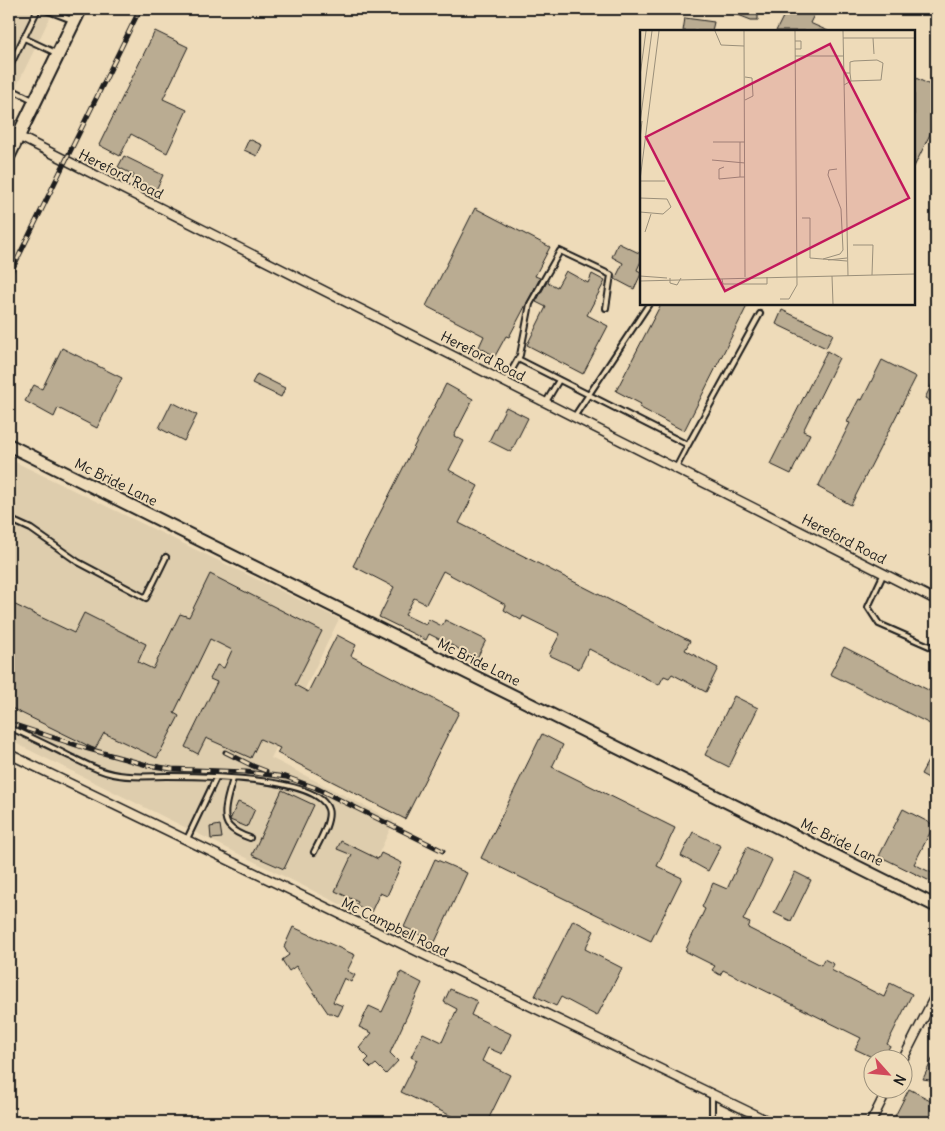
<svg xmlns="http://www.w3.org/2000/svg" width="945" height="1131" viewBox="0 0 945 1131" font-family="Delius,sans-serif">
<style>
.built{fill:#decdad}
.building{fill:#baac92;stroke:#1c1c1c}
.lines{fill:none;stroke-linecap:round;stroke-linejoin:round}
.lane-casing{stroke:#1c1c1c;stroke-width:8}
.street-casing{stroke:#1c1c1c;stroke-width:11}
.secondary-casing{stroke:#1c1c1c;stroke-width:15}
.primary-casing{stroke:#1c1c1c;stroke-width:16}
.lane{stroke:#eedbb9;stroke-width:4}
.street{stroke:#eedbb9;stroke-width:8}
.secondary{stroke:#eedbb9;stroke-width:11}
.primary{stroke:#eedbb9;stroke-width:12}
.rail-casing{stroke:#1c1c1c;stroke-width:5}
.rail{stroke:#eedbb9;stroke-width:3;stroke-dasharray:9;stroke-linecap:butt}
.labels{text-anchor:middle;stroke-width:4;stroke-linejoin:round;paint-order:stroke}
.street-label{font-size:14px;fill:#1c1c1c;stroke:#eedbb9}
.inset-road{fill:none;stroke:#9a8f7a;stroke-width:1}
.view{fill:#c2185b;fill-opacity:0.15;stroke:#c2185b;stroke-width:2.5}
.inset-edge{fill:none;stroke:#1c1c1c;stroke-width:2.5}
</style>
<rect width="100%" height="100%" fill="#eedbb9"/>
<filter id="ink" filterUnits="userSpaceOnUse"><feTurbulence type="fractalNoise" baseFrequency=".02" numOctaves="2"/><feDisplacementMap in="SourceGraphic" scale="10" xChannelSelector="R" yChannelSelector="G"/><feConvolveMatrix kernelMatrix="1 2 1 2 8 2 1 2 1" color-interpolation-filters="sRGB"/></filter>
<g filter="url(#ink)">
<!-- built -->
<path class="built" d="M9,9H54L9,102Z
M9,459L339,619L271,758L394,821L352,910L9,740Z"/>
<!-- building -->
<path class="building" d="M723,9H758V20H751Z
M787,9H807L815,13L810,23L828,31H776Z
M685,18L714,22L712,31H683Z
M155,31L188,47L163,99L187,110L167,153L131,134L120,156L99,145Z
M914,77L936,88V122L914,167Z
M249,139L262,145L257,156L244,150Z
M124,156L163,175L156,190L132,178L134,175L118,167Z
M475,208L550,247L535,276L540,278L509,337L506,336L495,356L479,347L484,336L426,306Z
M618,243L641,254V261L637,270L641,272V274L634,289L615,279L623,263L612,257Z
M566,271L588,283L592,274L605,281L587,315L608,326L583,374L527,345L546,307L536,302L547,282L557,287Z
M661,304H748L684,431L639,407L641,404L616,391Z
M782,310L833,334L826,348L776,324Z
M62,348L122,378L97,428L58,408L54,417L25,401L34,385L42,389Z
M827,351L839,358L803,431L810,434L791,474L770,464Z
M882,360L916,377L851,505L818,487L850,423L847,422L859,399L862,400Z
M257,374L285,388L281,397L252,383Z
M936,376V404L925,398Z
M446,384L473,399L454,436L464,441L449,470L478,486L459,523L690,641L685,650L718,668L706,692L672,674L669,678L664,676L659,685L589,649L579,669L549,655L560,634L523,616L521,620L504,610L506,605L443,571L426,604L414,598L405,615L426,625L428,619L442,626L445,620L486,640L477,658L429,634L426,640L379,617L394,587L353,566Z
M172,402L197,415L184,441L159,428Z
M506,407L528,418L511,452L489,441Z
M210,574L322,631L295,685L308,692L337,635L356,645L351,656L459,712L405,819L277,753L280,748L260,739L251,758L206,738L198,754L185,747L217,682L210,679L217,665L224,668L232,650L210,639L174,713L179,716L157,758L104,733L95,749L9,707V602L74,633L84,613L146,644L138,662L153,669L180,614L189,617Z
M844,647L936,694V727L830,674Z
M734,696L758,708L729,767L705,755Z
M542,734L563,745L552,767L675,828L657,866L682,878L651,941L481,858Z
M928,761L936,766V782L921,774Z
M282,790L314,805L284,869L252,855Z
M238,802L255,809L247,827L230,820Z
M903,809L934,825L914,864L936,875V884L879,856Z
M220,825L222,838L211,839L210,827Z
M693,832L721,846L708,871L681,856Z
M341,841L378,859L381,853L402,863L387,896L380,893L371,912L356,905L358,902L335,891L352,855L337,849Z
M747,847L772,860L743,920L750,923L748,928L821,965L824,959L834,964L831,970L884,997L890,983L912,994L887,1044L890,1046L883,1058H874L855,1049L861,1038L723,970L720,975L712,970L715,966L685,951L705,909L702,907L713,883L727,889Z
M435,859L467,873L435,942L404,927Z
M795,872L811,880L791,921L774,913Z
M573,920L594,931L585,949L622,968L597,1016L561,997L556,1006L535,996Z
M293,927L355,955L347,971L355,975L351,982L344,978L333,1002L343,1006L338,1016L331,1013H328L296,966L289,971L282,960L289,955L284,947Z
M401,972L422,983L390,1053L398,1061L386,1074L376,1064L371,1068L365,1062L369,1058L359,1048L372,1033L359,1027L369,1006L382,1012Z
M450,989L477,1001L471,1015L511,1034L502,1054L488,1048L482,1061L510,1075L487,1122H464L401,1092L417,1060L411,1057L423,1033L442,1042L457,1009L444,1002Z
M936,1051V1081L923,1079Z
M909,1089L936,1103V1122H892Z"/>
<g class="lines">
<!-- lane casing -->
<g class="lane-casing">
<path id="lane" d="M43,9L72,20
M24,38L56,53
M9,68L38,9
M9,88L33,100
M518,359L520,355L530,304L560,251L611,275L606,308
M505,382L518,359L688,445L676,468
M546,402L559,380
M574,417L649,304
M688,445L760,314
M9,519L31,529L78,562L146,598L166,557
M884,573L868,607L879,624L936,649
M9,727C28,736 48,745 67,755C82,762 97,771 113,774C130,778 149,776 166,776C197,776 317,776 328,809C332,820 319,842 314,852
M233,779C230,790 220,816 229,826C234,832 244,836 250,838
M187,839L216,778
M712,1122V1094"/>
</g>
<!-- street casing -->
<g class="street-casing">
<path id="street" d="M18,136L936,600
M9,754L770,1122
M902,1061L936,994
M871,1122L888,1088"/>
</g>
<!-- secondary casing -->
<g class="secondary-casing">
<path id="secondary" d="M9,445L936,906"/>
</g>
<!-- primary casing -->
<g class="primary-casing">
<path id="primary" d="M9,155L80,9"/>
</g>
<!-- lane -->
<use href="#lane" class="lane"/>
<!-- street -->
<use href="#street" class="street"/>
<!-- secondary -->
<use href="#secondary" class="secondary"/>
<!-- primary -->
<use href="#primary" class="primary"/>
<!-- rail casing -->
<g class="rail-casing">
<path id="rail" d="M9,276L140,9
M9,723L85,748L147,765L172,769L246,772L286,777L316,788L443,851
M225,752L253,766L266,771"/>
</g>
<!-- rail -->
<use href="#rail" class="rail"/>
</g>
</g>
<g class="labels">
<!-- street labels -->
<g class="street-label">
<text transform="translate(121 174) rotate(27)" y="5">Hereford Road</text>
<text transform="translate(483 356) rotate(27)" y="5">Hereford Road</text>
<text transform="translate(116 482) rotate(26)" y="5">Mc Bride Lane</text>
<text transform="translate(844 539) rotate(27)" y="5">Hereford Road</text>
<text transform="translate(479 662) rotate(26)" y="5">Mc Bride Lane</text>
<text transform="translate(842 842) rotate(26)" y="5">Mc Bride Lane</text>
<text transform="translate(395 927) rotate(26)" y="5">Mc Campbell Road</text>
</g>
</g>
<!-- overview -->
<g transform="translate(640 30)">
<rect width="275" height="275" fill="#eedbb9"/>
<path class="inset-road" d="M75,1L81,15L104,16M104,1L105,247M203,1L208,246M203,8H275M233,8L234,24M155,11H161V19H155M155,26H203M204,43H210L211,51L204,55M210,43V32L214,31L237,30L243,33L241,50L211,51M0,46L6,1M105,47L112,48L113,66L105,70M0,93L12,1M0,109L2,91M73,112H100M105,112H100V147H105M72,130L105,133M84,137L79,139V149L100,147M0,150L19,1M0,151H25M0,168L27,169L31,177L23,184L0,182M162,188H170V228L207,231M5,202L11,184M213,215H233L232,245M183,229L200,224L203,220L201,179L188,145L189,140L197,139M188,230L207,228M0,246L27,248M192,246L193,274M30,248V253L37,255L41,248M82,249L83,254H127V247M0,251L275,244M140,269H149L157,255L155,1"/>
<path class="view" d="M190,14L269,168L85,261L6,107Z"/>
<rect width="275" height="275" class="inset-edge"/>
</g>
<!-- margin -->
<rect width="945" height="1131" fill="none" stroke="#eedbb9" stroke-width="30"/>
<rect x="15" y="15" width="915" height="1101" fill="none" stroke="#1c1c1c" stroke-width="2" filter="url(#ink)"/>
<!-- north arrow -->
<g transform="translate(888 1074) rotate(117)"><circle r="24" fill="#eedbb9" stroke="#9a8f7a"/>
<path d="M0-4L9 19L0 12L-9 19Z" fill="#d1495b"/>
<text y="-8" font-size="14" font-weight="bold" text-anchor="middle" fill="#1c1c1c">N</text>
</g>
</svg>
